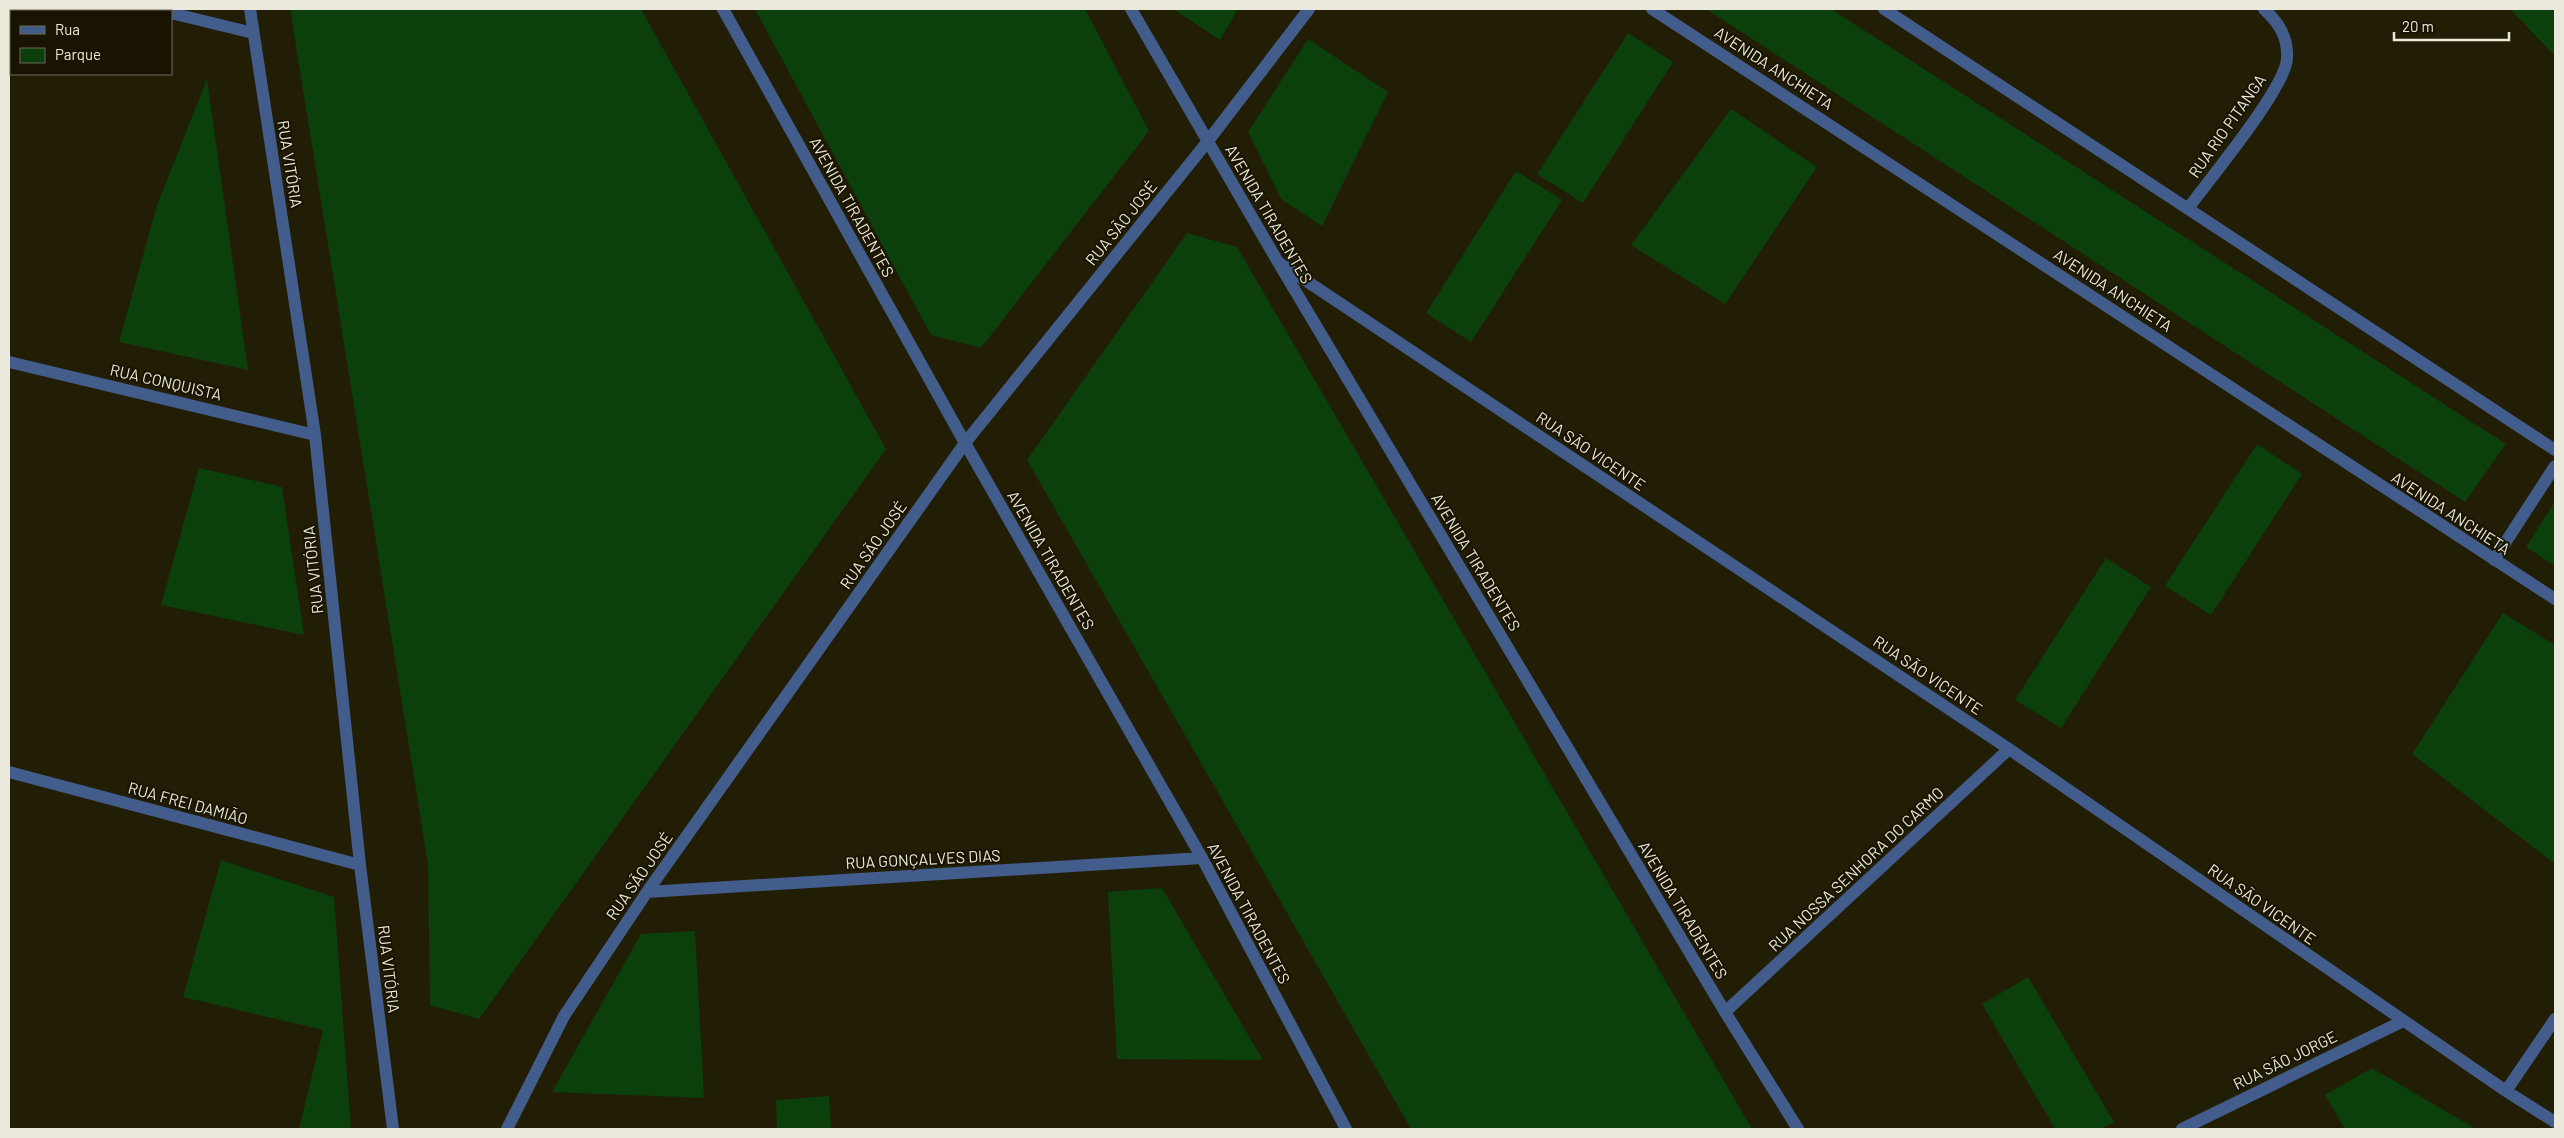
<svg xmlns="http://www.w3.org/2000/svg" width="2564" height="1138" viewBox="0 0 2564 1138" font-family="Barlow,sans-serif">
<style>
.green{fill:#0b3f0c}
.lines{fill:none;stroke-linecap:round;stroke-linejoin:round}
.minor{stroke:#425c8b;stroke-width:12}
.labels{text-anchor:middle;stroke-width:4;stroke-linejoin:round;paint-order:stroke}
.street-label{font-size:16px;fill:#ebe9db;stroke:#191401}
</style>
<rect width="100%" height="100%" fill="#221e06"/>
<!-- green -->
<path class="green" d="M290,9H641L886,449L479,1019L430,1005L428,864Z
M755,9H1085L1149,131L981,348L931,335Z
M1173,9H1238L1220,40Z
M1706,9H1831L2506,444L2465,502Z
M2510,9H2555V56Z
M1628,33L1673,62L1583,203L1537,174Z
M1308,39L1388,92L1322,226L1281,199L1248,132Z
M207,79L248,370L119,342L157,205Z
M1731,109L1817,167L1725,304L1631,245Z
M1516,171L1562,200L1471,342L1426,313Z
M1187,233L1237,247L1752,1129H1411L1027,460Z
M2257,444L2302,474L2211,615L2165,586Z
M199,468L282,487L304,635L161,605Z
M2555,501V566L2526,547Z
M2106,558L2151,587L2061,728L2015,700Z
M2503,613L2555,645V864L2412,754Z
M221,860L334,897L351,1129H299L323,1030L183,997Z
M1162,888L1263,1060L1117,1059L1108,892Z
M695,931L704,1098L552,1092L641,934Z
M2028,977L2114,1122L2101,1129H2055L1982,1004Z
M2372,1068L2476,1129H2345L2325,1095Z
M829,1096L831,1129H777L776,1100Z"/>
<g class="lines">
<!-- minor -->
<path class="minor" d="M153,9L163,11
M250,9L315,435L360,865L393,1129
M723,9L965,443L1202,858L1346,1129
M1131,9L1278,262L1725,1012L1798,1129
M1652,9L2555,599
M1884,9L2555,450
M171,13L253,33
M2189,207C2209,180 2287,86 2287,58C2288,37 2279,23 2264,9
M1278,262L2009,749L2506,1091L2555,1122
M9,362L315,435
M2494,560L2555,466
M9,772L360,865
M647,892L1202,858
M1725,1012L2009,749
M2506,1091L2555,1019
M507,1129L564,1016L647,892L965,443L1208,141L1309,9
M2182,1129L2403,1021"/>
</g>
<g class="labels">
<!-- street labels -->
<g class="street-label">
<text transform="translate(1774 68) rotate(33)" y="6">AVENIDA ANCHIETA</text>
<text transform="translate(2227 126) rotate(-55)" y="6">RUA RIO PITANGA</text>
<text transform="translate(290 164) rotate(81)" y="6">RUA VITÓRIA</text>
<text transform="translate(852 207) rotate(61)" y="6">AVENIDA TIRADENTES</text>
<text transform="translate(1269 214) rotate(60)" y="6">AVENIDA TIRADENTES</text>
<text transform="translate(1121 223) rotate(-51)" y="6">RUA SÃO JOSÉ</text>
<text transform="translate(2113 290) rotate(33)" y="6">AVENIDA ANCHIETA</text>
<text transform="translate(166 382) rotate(13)" y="6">RUA CONQUISTA</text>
<text transform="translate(1591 451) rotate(34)" y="6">RUA SÃO VICENTE</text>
<text transform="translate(2451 513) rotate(33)" y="6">AVENIDA ANCHIETA</text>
<text transform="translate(873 545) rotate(-55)" y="6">RUA SÃO JOSÉ</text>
<text transform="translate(1051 560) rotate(60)" y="6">AVENIDA TIRADENTES</text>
<text transform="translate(1476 562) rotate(59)" y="6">AVENIDA TIRADENTES</text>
<text transform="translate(313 570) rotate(-96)" y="6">RUA VITÓRIA</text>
<text transform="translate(1928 675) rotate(34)" y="6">RUA SÃO VICENTE</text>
<text transform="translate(188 803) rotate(15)" y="6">RUA FREI DAMIÃO</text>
<text transform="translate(923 859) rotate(-3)" y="6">RUA GONÇALVES DIAS</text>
<text transform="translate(1856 869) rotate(-43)" y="6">RUA NOSSA SENHORA DO CARMO</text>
<text transform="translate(639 876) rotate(-55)" y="6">RUA SÃO JOSÉ</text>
<text transform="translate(2262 904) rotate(35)" y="6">RUA SÃO VICENTE</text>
<text transform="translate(1683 910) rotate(59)" y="6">AVENIDA TIRADENTES</text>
<text transform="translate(1249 913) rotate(62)" y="6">AVENIDA TIRADENTES</text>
<text transform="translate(389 969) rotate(83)" y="6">RUA VITÓRIA</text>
<text transform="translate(2285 1060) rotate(-26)" y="6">RUA SÃO JORGE</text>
</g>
</g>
<!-- border -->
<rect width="2564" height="1138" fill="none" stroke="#ebe9db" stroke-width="20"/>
<!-- legend -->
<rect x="10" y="10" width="162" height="65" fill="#191401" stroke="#6d6958"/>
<rect x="20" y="26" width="25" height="8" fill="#425c8b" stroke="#6d6958"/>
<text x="55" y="35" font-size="15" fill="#ebe9db">Rua</text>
<rect x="20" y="48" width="25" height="15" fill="#0b3f0c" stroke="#6d6958"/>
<text x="55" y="60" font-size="15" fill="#ebe9db">Parque</text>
<!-- scale -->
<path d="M2394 32v8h115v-8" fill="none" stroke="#ebe9db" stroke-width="2.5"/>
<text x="2402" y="32" font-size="15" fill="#ebe9db" stroke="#191401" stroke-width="4" paint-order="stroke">20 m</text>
</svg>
